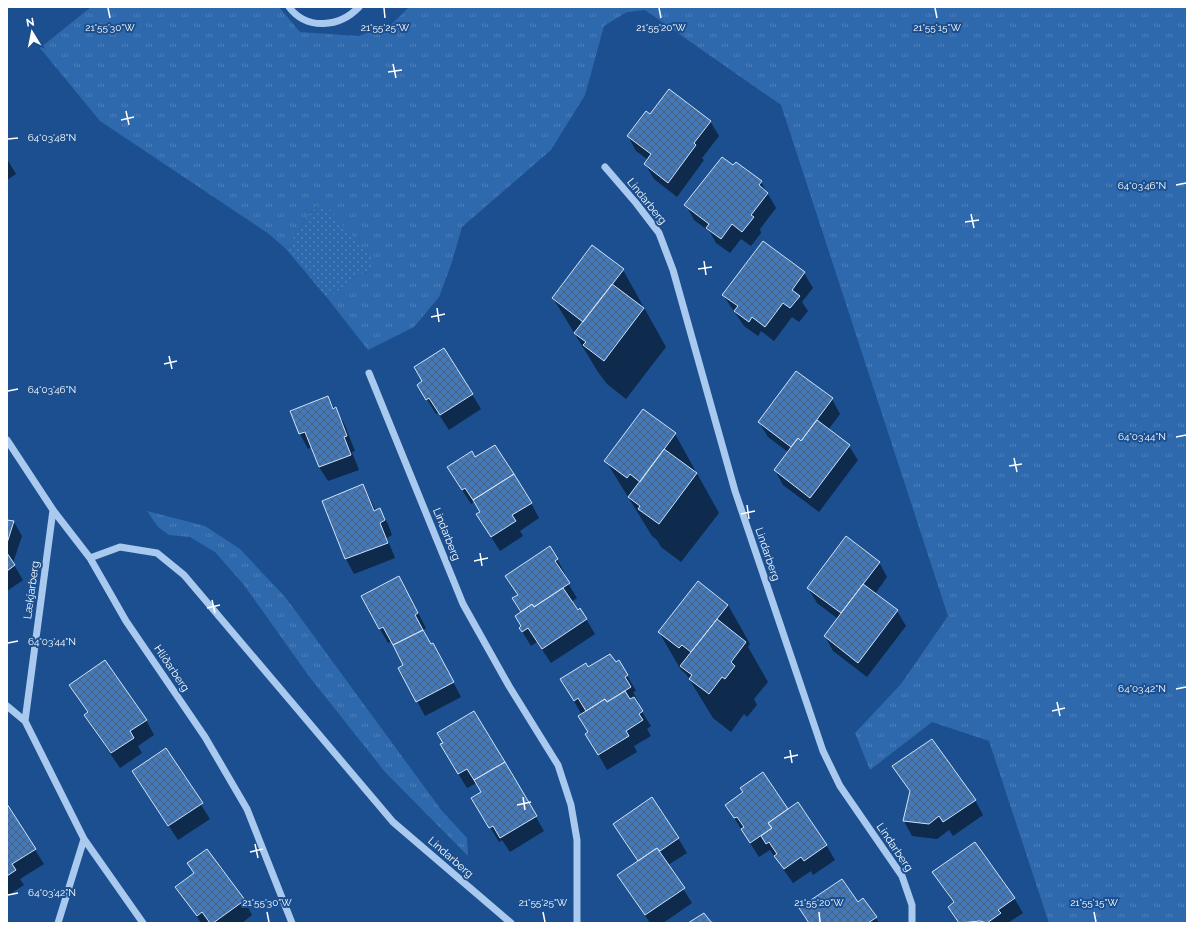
<svg xmlns="http://www.w3.org/2000/svg" width="1194" height="930" viewBox="0 0 1194 930" font-family="Raleway,sans-serif">
<style>
.grass{fill:url(#grass-tufts)}
.park{fill:url(#park-dots)}
.shadow{fill:#0007}
.building{fill:url(#building-cross-hatch);stroke:#cfe3fa}
.lines{fill:none;stroke-linecap:round;stroke-linejoin:round}
.minor{stroke:#a9c9ee;stroke-width:7}
.ticks{fill:none;stroke:#fff;stroke-width:1.5}
.labels{text-anchor:middle;stroke-width:4;stroke-linejoin:round;paint-order:stroke}
.street-label{font-size:11px;fill:#fff;stroke:#1b4f8f}
.ticks-label{font-size:10px;text-anchor:middle;fill:#fff;stroke:#1b4f8f;stroke-width:4;stroke-linejoin:round;paint-order:stroke}
</style>
<defs>
<pattern id="grass-tufts" width="24" height="20" patternUnits="userSpaceOnUse"><rect width="24" height="20" fill="#2e69ad"/><path d="M3 7l-1-3M5 7V3M7 7l1-3M15 17l-1-3M17 17v-4M19 17l1-3" fill="none" stroke="#4d80b9"/></pattern>
<pattern id="park-dots" width="8" height="8" patternUnits="userSpaceOnUse"><rect width="8" height="8" fill="#2e69ad"/><path d="M2 2h.1M6 6h.1" fill="none" stroke="#4d80b9" stroke-width="1.8" stroke-linecap="round"/></pattern>
<pattern id="building-cross-hatch" width="8" height="8" patternUnits="userSpaceOnUse"><rect width="8" height="8" fill="#4478b7"/><path d="M0 0l8 8M0 8l8-8" fill="none" stroke="#486282"/></pattern>
</defs>
<rect width="100%" height="100%" fill="#1b4f8f"/>
<!-- grass -->
<path class="grass" d="M91,7H279L300,32L358,36L390,26L409,7H1187V923H1049L989,741L932,722L870,770L855,733L901,684L948,616L781,105L645,10L627,12L604,26L585,95L551,150L462,227L452,262L439,297L414,327L368,350L328,299L353,278L370,271L318,205L309,214L286,249L269,234L100,121L40,48Z
M147,511L205,526L240,549L286,598L442,811L467,838L468,856L385,772L308,675L244,585L215,552L190,537L169,535L158,527Z"/>
<!-- park -->
<path class="park" d="M321,203L330,210L372,258L374,266L370,271L353,278L328,299L286,249L309,214Z"/>
<!-- shadow -->
<path class="shadow" d="M650,115L710,121L719,136L702,158L704,160L677,197L654,179L645,164L648,160L636,151L628,136Z
M7,159L16,174L7,180Z
M733,167L761,182L776,208L760,229L761,233L751,246L741,239L730,253L716,243L710,232L694,220L686,205Z
M623,270L666,347L626,399L607,384L598,372L553,298Z
M804,273L813,288L802,302L808,311L799,322L792,317L774,341L761,331L758,336L744,326L723,295Z
M444,349L481,409L449,430L438,413L436,414L418,385L423,382Z
M327,397L344,423L355,451L352,452L359,470L328,481L319,467L312,447L308,449L300,434L291,412Z
M832,399L840,414L828,430L849,446L858,460L819,512L783,485L775,470L788,452L768,437L759,422Z
M675,434L719,513L681,562L661,547L657,540L652,536L606,461Z
M475,459L531,503L539,518L520,531L523,536L500,551L486,529L481,512L474,502L471,504L457,482Z
M363,485L376,511L380,510L388,524L392,535L387,538L395,558L354,574L346,559L323,501Z
M7,521L14,522L22,536L13,563L23,580L7,591Z
M557,559L565,574L563,575L577,598L571,602L577,611L586,619L595,634L551,663L537,642L531,646L520,628L522,627L521,613L513,599L518,596L506,576Z
M879,562L887,577L875,594L897,611L906,626L867,677L833,651L825,636L838,619L817,603L808,588Z
M407,592L426,628L423,630L431,646L441,659L461,697L425,716L417,701L404,665L392,641L388,643L380,629Z
M728,605L750,644L748,647L768,682L754,699L757,705L747,717L744,714L731,732L713,718L686,674L681,670L659,632Z
M619,662L636,691L633,692L639,703L637,704L651,726L647,729L651,736L634,746L637,752L607,770L587,734L589,732L582,715L561,679L588,668Z
M71,685L146,720L154,735L138,746L142,753L120,768L94,730L85,715L88,713Z
M444,743L536,817L544,831L510,852L502,840L499,842L473,798L482,792L477,783L467,788L441,745Z
M166,750L210,819L178,840L133,771Z
M894,766L975,800L983,815L953,836L949,830L937,839L912,836L904,821L911,793Z
M726,805L788,810L826,845L835,860L813,875L811,871L793,883L770,850L759,857Z
M7,806L44,864L20,879L24,885L7,896Z
M614,824L678,838L687,853L668,865L692,903L663,923H650L619,875L638,862Z
M934,873L1014,898L1023,913L1008,923H958L949,907L954,904Z
M195,874L244,900L252,915L242,923H201L177,887Z
M863,899L879,923H809L800,908L857,903Z"/>
<!-- building -->
<path class="building" d="M669,89L711,121L694,143L696,145L668,183L644,164L651,154L627,136L646,111L650,114Z
M722,157L733,165L736,162L762,181L759,185L768,193L751,215L754,217L742,232L732,224L721,239L706,228L709,224L684,205Z
M763,241L805,272L792,290L800,296L790,308L783,303L765,327L752,317L749,322L734,311L738,306L722,295Z
M592,245L624,269L583,322L552,298Z
M612,284L644,308L604,361L583,345L586,342L574,333Z
M444,348L473,394L440,415L429,398L426,400L417,385L422,381L414,367Z
M796,371L833,398L801,441L798,438L791,447L758,422Z
M328,396L333,409L336,407L347,436L344,437L351,455L319,467L305,432L299,434L290,411Z
M643,409L676,433L640,482L630,474L627,478L604,461Z
M817,420L850,445L810,498L774,470L798,438L801,441Z
M495,445L514,474L473,500L465,488L462,490L447,467L472,451L475,457Z
M664,449L697,473L659,524L638,509L640,506L628,497Z
M514,474L532,503L512,515L516,521L491,537L476,514L480,512L473,500Z
M363,484L374,511L380,508L385,520L380,523L388,543L345,559L322,501Z
M7,520L14,521L7,543Z
M846,536L880,562L841,613L807,588Z
M550,546L558,559L555,561L570,583L534,607L532,604L521,612L512,598L518,595L505,576Z
M7,553L15,565L7,571Z
M399,576L418,613L415,615L423,630L393,645L383,627L379,629L361,596Z
M698,581L728,605L691,652L682,645L679,648L658,632Z
M863,584L898,610L858,663L824,636Z
M563,588L578,610L580,608L587,619L542,649L528,628L522,632L519,628L521,626L515,616L532,604L534,607Z
M717,619L746,642L731,662L735,666L725,679L722,677L709,694L689,679L692,675L680,666Z
M423,630L431,644L433,643L454,682L416,702L398,668L403,665L393,645Z
M610,654L616,662L619,660L628,675L625,677L631,687L607,702L605,699L586,711L578,698L574,701L560,679L586,663L588,667Z
M105,660L147,720L130,731L134,738L111,753L84,715L88,712L69,685Z
M625,691L630,699L634,697L643,711L639,714L643,720L626,731L629,736L598,755L585,734L588,732L578,716L605,699L607,702Z
M474,711L505,762L474,780L467,769L458,774L440,744L443,743L437,733Z
M932,739L976,800L943,822L939,816L929,824L903,821L910,791L892,766Z
M166,748L203,803L168,826L132,771Z
M505,762L537,816L500,838L493,826L489,828L471,798L481,792L474,780Z
M763,772L788,809L768,823L772,828L750,843L741,829L744,827L737,817L734,818L725,805L743,792L740,788Z
M652,797L679,838L660,851L657,848L638,861L613,824Z
M798,802L827,845L804,861L801,857L784,869L774,856L777,854L769,842L766,844L761,836L772,828L768,823Z
M7,804L36,849L12,864L16,870L7,876Z
M975,842L1015,898L998,910L1001,913L987,923L980,921L959,923L948,907L954,902L932,872Z
M657,848L685,888L645,915L617,875Z
M207,849L245,900L213,923H210L202,912L197,916L175,887L194,873L187,863Z
M842,879L858,902L863,898L877,917L868,923H809L799,908Z
M704,913L711,922L715,923H688Z"/>
<g class="lines">
<!-- minor -->
<path class="minor" d="M289,7C307,31 340,27 359,7
M605,167L636,203L659,233L673,270L735,491L823,751L840,786L902,876L912,905V923
M369,373L463,604L509,686L558,765L571,805L577,840V923
M7,440L53,510L90,558L126,621L205,737L247,809L292,923
M53,510L25,721L84,839L58,923
M90,558L120,547L157,553L184,575L393,822L511,923
M7,706L25,721
M84,839L143,923"/>
</g>
<!-- ticks -->
<path class="ticks" d="M108,8L110,18M384,8L385,18M659,8L661,18M935,8L937,18M393,64L396,78M388,72L402,70M126,111L129,125M121,120L134,117M8,139L18,138M1176,185L1186,183M971,214L974,228M965,222L979,220M704,261L706,275M698,269L712,267M437,308L439,322M431,317L445,314M169,356L172,369M164,364L177,361M8,391L18,389M1176,437L1186,435M1014,458L1017,472M1009,466L1022,464M747,505L749,519M741,514L755,511M480,553L482,566M474,561L488,558M212,600L215,613M207,608L220,605M8,643L18,641M1176,689L1186,687M1057,702L1060,716M1052,711L1065,708M790,750L792,763M784,758L798,755M523,797L525,810M517,805L531,802M255,844L258,858M250,852L263,849M8,895L18,893M267,912L269,922M543,912L545,922M819,912L820,922M1094,912L1096,922"/>
<g class="labels">
<!-- street labels -->
<g class="street-label">
<text transform="translate(647 201) rotate(51)" y="4">Lindarberg</text>
<text transform="translate(447 534) rotate(68)" y="4">Lindarberg</text>
<text transform="translate(768 554) rotate(71)" y="4">Lindarberg</text>
<text transform="translate(31 590) rotate(-82)" y="4">Lækjarberg</text>
<text transform="translate(172 668) rotate(56)" y="4">Hlíðarberg</text>
<text transform="translate(895 847) rotate(56)" y="4">Lindarberg</text>
<text transform="translate(451 857) rotate(41)" y="4">Lindarberg</text>
</g>
</g>
<g class="ticks-label">
<text x="110" y="31">21°55'30"W</text>
<text x="385" y="31">21°55'25"W</text>
<text x="661" y="31">21°55'20"W</text>
<text x="937" y="31">21°55'15"W</text>
<text x="52" y="141">64°03'48"N</text>
<text x="1142" y="189">64°03'46"N</text>
<text x="52" y="393">64°03'46"N</text>
<text x="1142" y="440">64°03'44"N</text>
<text x="52" y="645">64°03'44"N</text>
<text x="1142" y="692">64°03'42"N</text>
<text x="52" y="896">64°03'42"N</text>
<text x="267" y="906">21°55'30"W</text>
<text x="543" y="906">21°55'25"W</text>
<text x="819" y="906">21°55'20"W</text>
<text x="1094" y="906">21°55'15"W</text>
</g>
<!-- border -->
<rect width="1194" height="930" fill="none" stroke="#ffffff" stroke-width="16"/>
<!-- north arrow -->
<g transform="translate(32 32) rotate(350)" stroke="#1b4f8f" stroke-width="3" paint-order="stroke">
<path d="M0-3L7 15L0 10L-7 15Z" fill="#ffffff"/>
<text y="-6" font-size="11" font-weight="bold" text-anchor="middle" fill="#ffffff">N</text>
</g>
</svg>
